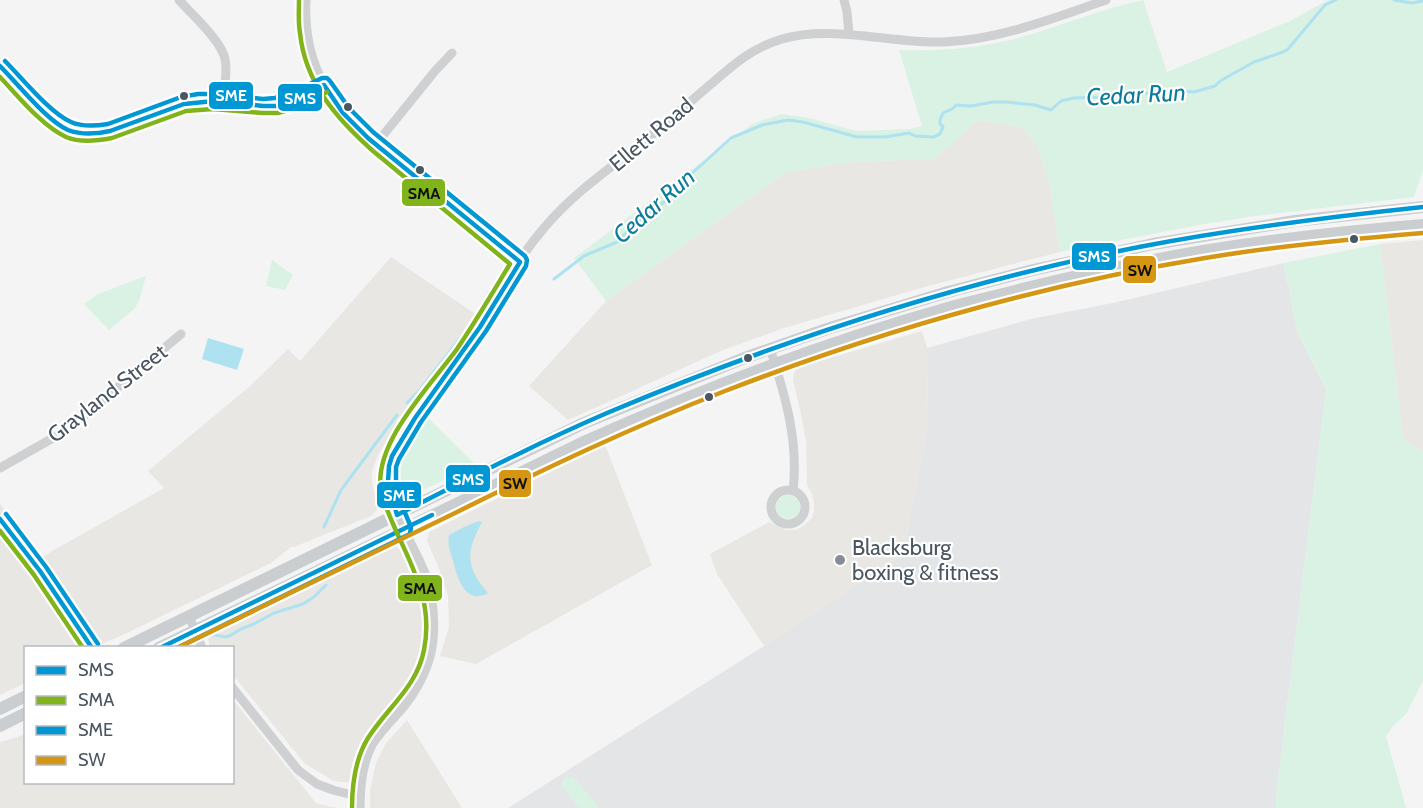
<svg xmlns="http://www.w3.org/2000/svg" width="1423" height="808" viewBox="0 0 1423 808" font-family="Cabin,sans-serif">
<style>
.commercial{fill:#e8e7e3}
.airport{fill:#e4e5e7}
.green{fill:#d9f2e3}
.water{fill:#aee2f0}
.lines{fill:none;stroke-linecap:round;stroke-linejoin:round}
.stream{stroke:#aee2f0;stroke-width:3}
.minor{stroke:#ced0d2;stroke-width:9}
.major{stroke:#caced1;stroke-width:12}
.bus-1-casing{stroke:#fff;stroke-width:9}
.bus-2-casing{stroke:#fff;stroke-width:9}
.bus-3-casing{stroke:#fff;stroke-width:9}
.bus-4-casing{stroke:#fff;stroke-width:9}
.bus-1{stroke:#0098d4;stroke-width:4.5}
.bus-2{stroke:#81b31b;stroke-width:4.5}
.bus-3{stroke:#0098d4;stroke-width:4.5}
.bus-4{stroke:#d49613;stroke-width:4.5}
.bus-dot{fill:#4a5661;stroke:#fff;stroke-width:2}
.poi-dot{fill:#868d94;stroke:#fff;stroke-width:2}
.labels{text-anchor:middle;stroke-width:4.5;stroke-linejoin:round;paint-order:stroke}
.street-label{font-size:22px;fill:#4a5661;stroke:#fff}
.poi-label{font-size:22px;fill:#4a5661;stroke:#fff;text-anchor:start}
.water-label{font-size:24px;font-style:italic;fill:#0c7c9b;stroke:#fff}
.line-badge{stroke:#fff;stroke-width:2}
.badge-label{font-size:16px;text-anchor:middle;font-weight:bold;fill:#fff}
.pale-badge-label{font-size:16px;text-anchor:middle;font-weight:bold;fill:#111}
</style>
<rect width="100%" height="100%" fill="#f4f4f4"/>
<!-- commercial -->
<path class="commercial" d="M977,120L1022,127L1038,147L1050,186L1060,252L928,286L781,329L723,350L568,420L529,386L606,301L786,172L852,162L900,160H934Z
M1423,240V452L1403,439L1380,244Z
M391,257L477,315L445,362L411,406L378,455L372,472V482L377,505V509L374,513L371,516L294,547H291L271,563L127,633L95,647L26,648L25,683L0,695V504L40,558L164,488L148,471L249,387L288,349L300,361Z
M922,331L927,348L928,423L903,554L764,646L717,574L710,554L769,522L786,530H796L802,527L812,518L814,511V503L812,494L807,485L806,441L801,414L793,380L794,372L799,367Z
M605,445L652,565L476,664L440,656L449,627L448,596L438,566L427,541L429,532Z
M389,546L396,547L402,551L419,586L424,601L425,632L421,650L405,688L391,707L385,709L372,727L371,732L358,757L352,783L334,781L305,764L233,675L232,648L210,647L208,638L212,633L216,630Z
M233,700L316,803L337,808H0V742L18,737L25,733L26,782H232Z
M407,720L462,808H370V790L376,763L386,743Z"/>
<!-- airport -->
<path class="airport" d="M1284,263L1297,331L1326,389L1276,797V808H508L764,646L903,554L928,423L927,348L1031,319L1113,303Z"/>
<!-- green -->
<path class="green" d="M1143,0L1167,72L1290,21L1328,0H1423V170L1414,197L1248,217L1199,225L1060,252L1050,186L1038,147L1022,127L977,120L934,160H900L852,162L786,172L606,301L574,258L754,123L782,114L809,118L856,131L910,129L922,126L899,50C938,51 976,49 1014,39C1057,28 1099,9 1143,0Z
M1380,244L1403,439L1423,452V681L1406,714L1393,726L1386,736L1406,808H1276V797L1326,389L1297,331L1284,263Z
M272,260L293,275L285,290L266,286Z
M146,276L139,301L135,308L109,330L84,304L98,294Z
M427,417L476,465L419,492C398,495 395,468 401,454Z
M776 507a12 12 0 1 1 24 0a12 12 0 1 1-24 0Z
M573,776L600,808H579L561,786L564,778Z"/>
<!-- water -->
<path class="water" d="M208,338L244,349L237,370L202,359Z
M479,521L482,522C466,551 465,567 488,593C466,605 458,580 454,564C451,554 447,545 449,535L464,527Z"/>
<g class="lines">
<!-- stream -->
<path class="stream" d="M1394,0L1412,3L1423,1
M554,279L584,256L617,242L635,224L664,202L689,176L731,138L762,125L788,120L803,122L857,137H885L909,133L915,136L933,137L940,134L943,127L940,124V120L943,113L952,109L956,105L971,106L993,102H1007L1035,105L1051,110L1061,101L1074,98L1101,97L1128,92L1159,94L1165,92L1173,95L1180,91L1194,92L1215,86L1220,81L1254,62L1283,52L1288,49L1325,5L1336,0
M478,313L489,292
M407,403L419,391L468,328
M324,527L341,490L397,415
M214,635L226,637L231,635L241,629L254,624L274,613L303,604L314,597L326,585"/>
<!-- minor -->
<path class="minor" d="M179,0C192,15 221,40 225,59C228,72 224,87 223,101
M306,0C301,93 360,131 424,183C456,209 487,236 520,262
M844,0L847,12L849,34
M0,66L52,120L69,130L81,133H100L110,131L184,104C204,99 223,101 244,104C257,105 269,108 281,105C296,102 310,92 324,85
M376,144L435,71L452,53
M770,348C785,395 799,441 793,491
M0,468L60,434L78,421L181,334
M771 507a17 17 0 1 1 34 0a17 17 0 1 1-34 0Z
M0,519L40,571L92,648
M189,616L202,648
M232,687L298,770L317,784L333,790L360,797
M360,808C360,787 362,764 372,745C380,732 391,721 401,710C417,691 431,665 433,640C435,618 433,597 426,576C415,545 382,501 389,467C392,452 401,439 409,427C424,403 442,381 459,358C489,317 510,267 544,228C575,191 615,165 652,135C672,118 691,101 711,84C734,64 752,48 782,39C832,24 891,44 943,42C998,40 1055,18 1106,0"/>
<!-- major -->
<path class="major" d="M124,648L584,423L747,357L830,328L948,292L1033,270L1153,244L1295,221L1423,207
M159,648L586,441C704,388 827,342 951,307C976,300 1001,295 1026,288C1084,274 1144,261 1203,251C1276,239 1349,231 1423,225
M0,709L26,696
M0,726L26,713"/>
<!-- bus-1 casing -->
<g class="bus-1-casing">
<path id="bus-1" d="M0,66C18,84 46,120 68,130C81,135 97,134 110,131L184,104L214,101L263,106H276L292,102L324,85L343,113L368,138L520,262L480,327L415,418L392,456L389,466L388,482L397,515C466,480 535,444 607,413C778,341 956,283 1139,247C1233,229 1328,217 1423,207
M0,519L40,571L92,648
M160,648L432,515"/>
</g>
<!-- bus-2 casing -->
<g class="bus-2-casing">
<path id="bus-2" d="M299,0C299,11 298,22 300,33C305,83 337,119 373,151L510,264C493,292 476,321 457,349C431,385 373,443 381,490C384,505 391,519 397,533C415,572 433,605 424,650C417,687 387,708 368,738C355,759 352,784 352,808
M0,77C18,96 42,126 66,137C80,143 97,141 112,138L186,111L213,109L262,113H278L295,108L327,92
M0,531L34,575L83,648"/>
</g>
<!-- bus-3 casing -->
<g class="bus-3-casing">
<path id="bus-3" d="M5,61C22,78 50,113 71,122C82,127 96,126 108,124L181,97L198,94H214L263,99L275,98L294,92L322,78H327L330,81L349,108L373,132L525,256L527,260L526,266L486,331L421,422L399,459L396,467V481L400,501L411,527L410,534L177,648
M6,514L46,567L98,644"/>
</g>
<!-- bus-4 casing -->
<g class="bus-4-casing">
<path id="bus-4" d="M177,648C269,603 361,559 453,514C542,470 632,427 725,391C880,331 1041,285 1205,258C1277,246 1350,239 1423,233"/>
</g>
<!-- bus-1 -->
<use href="#bus-1" class="bus-1"/>
<!-- bus-2 -->
<use href="#bus-2" class="bus-2"/>
<!-- bus-3 -->
<use href="#bus-3" class="bus-3"/>
<!-- bus-4 -->
<use href="#bus-4" class="bus-4"/>
</g>
<!-- markers -->
<g class="bus-dot">
<circle cx="184" cy="96" r="5"/>
<circle cx="348" cy="107" r="5"/>
<circle cx="420" cy="170" r="5"/>
<circle cx="1354" cy="239" r="5"/>
<circle cx="748" cy="358" r="5"/>
<circle cx="709" cy="397" r="5"/>
</g>
<circle class="poi-dot" cx="840" cy="560" r="6"/>
<g class="labels">
<!-- street labels -->
<g class="street-label">
<text transform="translate(651 134) rotate(-40)" y="8">Ellett Road</text>
<text transform="translate(107 393) rotate(-38)" y="8">Grayland Street</text>
</g>
<!-- poi labels -->
<g class="poi-label">
<text x="852" y="555">Blacksburg<tspan x="852" dy="25">boxing &amp; fitness</tspan></text>
</g>
<!-- water labels -->
<g class="water-label">
<text transform="translate(1136 95) rotate(-3)" y="8">Cedar Run</text>
<text transform="translate(654 206) rotate(-41)" y="8">Cedar Run</text>
</g>
</g>
<g class="line-badge">
<rect x="208" y="81" width="46" height="29" rx="6" fill="#0098d4"/>
<rect x="277" y="83" width="46" height="29" rx="6" fill="#0098d4"/>
<rect x="401" y="178" width="45" height="29" rx="6" fill="#81b31b"/>
<rect x="1071" y="242" width="46" height="29" rx="6" fill="#0098d4"/>
<rect x="1122" y="255" width="35" height="29" rx="6" fill="#d49613"/>
<rect x="445" y="464" width="46" height="29" rx="6" fill="#0098d4"/>
<rect x="498" y="469" width="34" height="29" rx="6" fill="#d49613"/>
<rect x="376" y="481" width="46" height="28" rx="6" fill="#0098d4"/>
<rect x="397" y="574" width="46" height="28" rx="6" fill="#81b31b"/>
</g>
<g class="badge-label">
<text x="231" y="101">SME</text>
<text x="300" y="104">SMS</text>
<text x="1094" y="262">SMS</text>
<text x="468" y="485">SMS</text>
<text x="399" y="501">SME</text>
</g>
<g class="pale-badge-label">
<text x="424" y="199">SMA</text>
<text x="1140" y="276">SW</text>
<text x="515" y="489">SW</text>
<text x="420" y="594">SMA</text>
</g>
<!-- legend -->
<rect x="24" y="646" width="210" height="138" fill="#ffffff" stroke="#b7bbc0" stroke-width="1.5"/>
<rect x="36" y="666" width="30" height="9" fill="#0098d4" stroke="#b7bbc0" stroke-width="1.5"/>
<text x="78" y="676" font-size="18" fill="#4a5661">SMS</text>
<rect x="36" y="696" width="30" height="9" fill="#81b31b" stroke="#b7bbc0" stroke-width="1.5"/>
<text x="78" y="706" font-size="18" fill="#4a5661">SMA</text>
<rect x="36" y="726" width="30" height="9" fill="#0098d4" stroke="#b7bbc0" stroke-width="1.5"/>
<text x="78" y="736" font-size="18" fill="#4a5661">SME</text>
<rect x="36" y="756" width="30" height="9" fill="#d49613" stroke="#b7bbc0" stroke-width="1.5"/>
<text x="78" y="766" font-size="18" fill="#4a5661">SW</text>
</svg>
